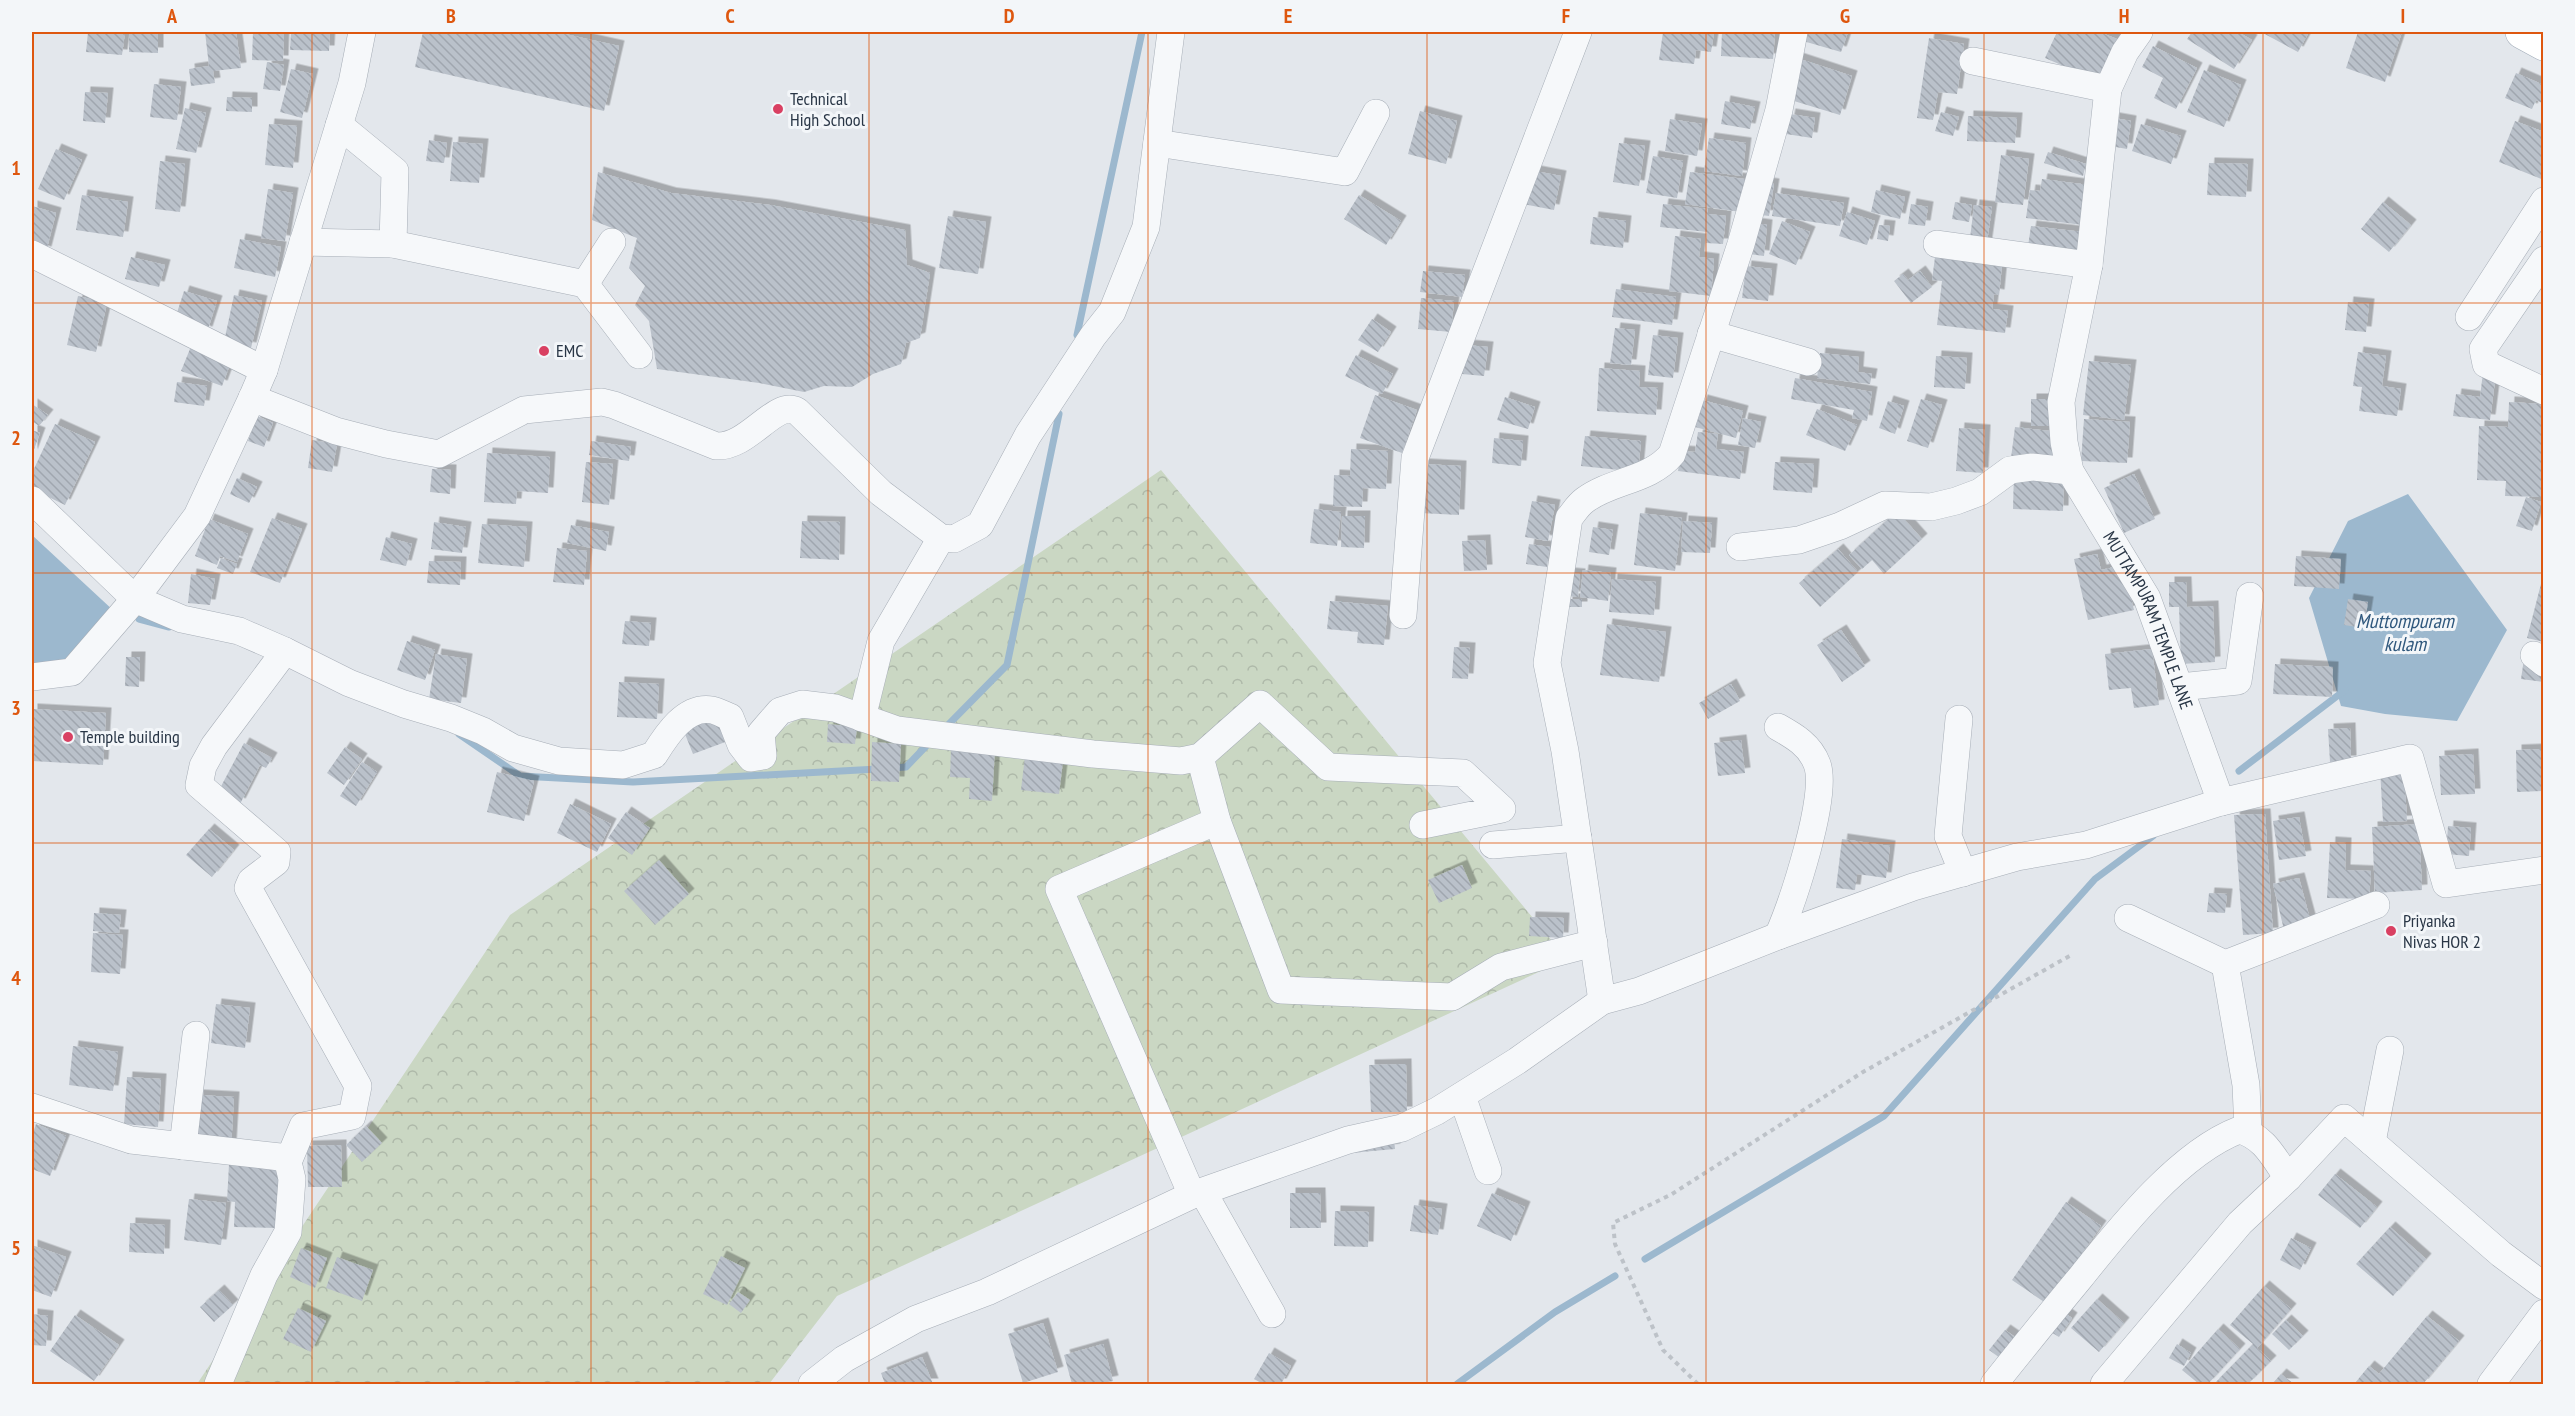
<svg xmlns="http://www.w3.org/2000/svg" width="2575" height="1416" viewBox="0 0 2575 1416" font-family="'PT Sans Narrow',sans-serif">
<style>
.forest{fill:url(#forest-crowns)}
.water{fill:#9cb8ce}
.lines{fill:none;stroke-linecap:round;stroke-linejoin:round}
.stream{stroke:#9cb8ce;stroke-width:7}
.building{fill:url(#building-back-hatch);filter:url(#shadow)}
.minor-casing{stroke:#a7aeb7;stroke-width:28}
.major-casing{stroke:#a1acb9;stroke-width:34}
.path{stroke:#bdc2c8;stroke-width:4;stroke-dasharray:4.5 4.5;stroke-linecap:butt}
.minor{stroke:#f6f8fa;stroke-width:27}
.major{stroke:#fff;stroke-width:33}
.grid{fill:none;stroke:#de570f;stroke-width:1.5;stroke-opacity:0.55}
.poi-dot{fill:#d94062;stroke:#f3f6f9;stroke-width:2}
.labels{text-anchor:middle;stroke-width:6;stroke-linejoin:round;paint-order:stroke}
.poi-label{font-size:18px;fill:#293646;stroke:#f3f6f9;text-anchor:start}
.street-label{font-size:18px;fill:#293646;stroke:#f3f6f9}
.water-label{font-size:20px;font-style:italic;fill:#30587d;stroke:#f3f6f9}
.neatline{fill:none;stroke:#de570f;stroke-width:2}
.grid-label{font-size:20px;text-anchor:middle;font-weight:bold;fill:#de570f}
</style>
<defs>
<pattern id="forest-crowns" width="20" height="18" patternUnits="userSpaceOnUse" patternTransform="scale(1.5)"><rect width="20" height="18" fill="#cad7c3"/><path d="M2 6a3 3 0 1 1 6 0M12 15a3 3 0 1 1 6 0" fill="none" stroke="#aeb9a9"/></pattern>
<pattern id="building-back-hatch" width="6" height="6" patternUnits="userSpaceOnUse" patternTransform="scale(1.5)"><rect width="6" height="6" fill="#bac1ca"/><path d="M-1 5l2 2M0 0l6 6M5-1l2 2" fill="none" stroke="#a0a6af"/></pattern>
<filter id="shadow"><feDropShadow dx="5.5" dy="-5.5" stdDeviation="0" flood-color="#0004"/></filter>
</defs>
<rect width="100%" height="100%" fill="#e3e7ec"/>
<!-- forest -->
<path class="forest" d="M1161,470L1567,959L837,1296L769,1384H197L510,915Z"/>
<!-- water -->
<path class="water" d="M2408,494L2507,630L2457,721L2385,714L2341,706L2309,598L2348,521Z
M32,535L115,612L100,645L32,677Z"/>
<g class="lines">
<!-- stream -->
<path class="stream" d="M1077,335L1142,32
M139,619L169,627
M945,728L1007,665L1059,414
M459,734L520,776L633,782L878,769
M892,768L906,767L930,742
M2239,771L2345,690
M1645,1259L1884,1116L2095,879L2153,836
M1457,1384L1555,1312L1615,1276"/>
</g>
<!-- building -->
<path class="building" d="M88,32H125L122,55L86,52Z
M129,32H158V53L129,52Z
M205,32H236L241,68L213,71L215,83L191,86L189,69L209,66Z
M253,32H284L283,61L252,60Z
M291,32H330L329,51L290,50Z
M423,32H556L619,46L604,111L415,67Z
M1663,32H1714L1711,52L1696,50L1694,64L1659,60Z
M1722,32H1775L1773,59L1721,56Z
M1806,32H1848L1841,52L1803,41Z
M2057,32H2099L2117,39L2097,86L2073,70L2045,58Z
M2192,32H2238L2252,40L2234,69L2187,39Z
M2261,32H2309L2298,52Z
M2358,32H2402L2385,82L2346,68Z
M1929,38L1964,44L1957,94L1938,92L1933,120L1917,118Z
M2153,46L2197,68L2176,109L2154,98L2163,78L2142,67Z
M1797,58L1852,76L1840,115L1784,98Z
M267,62L284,65L280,91L263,89Z
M291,69L313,74L302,118L280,112Z
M2204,70L2241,85L2224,127L2187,112Z
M2516,73L2544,85V104L2536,100L2532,109L2505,98Z
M154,84L181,87L177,120L150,117Z
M85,92L108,93L105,123L83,121Z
M227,97L252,98V112L226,111Z
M1725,101L1755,107L1750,129L1721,124Z
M185,108L206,113L196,153L176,149Z
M1420,111L1457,121L1446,164L1408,154Z
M1941,112L1959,117L1953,136L1935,131Z
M1790,114L1815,118L1812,138L1786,134Z
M1968,116L2017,118L2015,143L1967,141Z
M2114,118L2131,121L2127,149L2110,146Z
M1670,119L1702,124L1697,156L1665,151Z
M2515,121L2544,132V180L2499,162Z
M269,124L297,126L293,168L265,165Z
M2141,124L2181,136L2171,164L2132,151Z
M1709,138L1746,143L1742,176L1704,171Z
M429,140L447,143L444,163L426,161Z
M453,142L483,144L479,183L450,181Z
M1619,143L1645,146L1639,186L1613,182Z
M56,149L82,160L64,200L38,189Z
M2048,152L2086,164L2083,176L2044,163Z
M2001,155L2029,159L2023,205L1995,202Z
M1653,156L1683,161L1677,198L1646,193Z
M160,161L185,164L180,212L155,209Z
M2209,163L2248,164L2246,197L2207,195Z
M1530,170L1561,176L1554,210L1523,204Z
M598,172L671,193L770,205L905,230L907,265L930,273L920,338L906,343L901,364L873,374L852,387L824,386L804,392L759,383L657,369L649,321L635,305L645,286L629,268L637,238L592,220Z
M1690,172L1752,180L1748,213L1685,204Z
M2042,179L2089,185L2083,225L2026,218L2030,190L2040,191Z
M1760,182L1774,184L1769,216L1755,214Z
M268,189L293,193L285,241L261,238Z
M1876,190L1905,197L1900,219L1871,212Z
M1776,193L1844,203L1840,226L1772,216Z
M82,195L128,202L123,237L76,230Z
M1359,195L1401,221L1386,245L1344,219Z
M1955,202L1972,205L1969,222L1952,219Z
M2383,202L2411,225L2389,252L2361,229Z
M1663,204L1708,209V214L1726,216L1723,244L1706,243L1707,232L1660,227Z
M1911,204L1928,207L1925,226L1908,224Z
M1974,205L1992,207L1986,249L1969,247Z
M32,206L56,213L46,252L32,248Z
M1847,212L1875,221L1867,245L1839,236Z
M948,216L986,222L978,274L939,268Z
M1593,217L1626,221L1623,248L1590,244Z
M1782,221L1810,232L1796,265L1769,254Z
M1753,223L1767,225L1764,256L1749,254Z
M1879,225L1890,226L1888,241L1877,239Z
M2031,226L2083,232L2080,259L2027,253Z
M1675,236L1701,239L1699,257L1714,259L1711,296L1669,291Z
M240,239L281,247L275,277L234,268Z
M131,257L165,265L159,287L125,279Z
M1935,257L2002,265L1999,295L1994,294L1992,309L2008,311L2005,333L1937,325L1942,281L1932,280Z
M1746,266L1772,269L1768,301L1742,298Z
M1423,271L1465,275L1462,297L1420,292Z
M1920,271L1932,287L1911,303L1894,281L1903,274L1908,280Z
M1616,289L1676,297L1672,325L1612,317Z
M184,291L217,301L207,332L174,322Z
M234,295L262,301L251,348L224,342Z
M78,296L107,303L96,352L67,345Z
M1421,298L1454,301L1451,332L1418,329Z
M2348,302L2369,304L2366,332L2345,330Z
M1372,319L1391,332L1378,352L1358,340Z
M1615,328L1635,330L1631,365L1610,363Z
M1653,335L1678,338L1673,378L1648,375Z
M192,344L232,359L222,386L181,371Z
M1465,345L1488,347L1484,376L1462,374Z
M2358,352L2386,356L2382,386L2401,389L2397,416L2359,411L2362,387L2353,386Z
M1820,353L1859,357L1858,372L1872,374L1870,384L1817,378Z
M1356,355L1393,374L1382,394L1345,376Z
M1936,356L1967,358L1965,389L1934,387Z
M2089,361L2131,365L2124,420L2083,415Z
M2484,364L2497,365L2490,420L2453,416L2456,394L2480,397Z
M1599,368L1640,371L1639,387L1658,388L1656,415L1597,411Z
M1795,378L1872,392L1867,421L1852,418L1854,410L1791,399Z
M177,382L207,386L204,406L174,402Z
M1375,395L1417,410L1402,453L1360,438Z
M1505,397L1535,407L1528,429L1497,420Z
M1921,399L1942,405L1928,448L1907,441Z
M2031,399H2056V426H2031Z
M1702,400L1743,411L1736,438L1695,427Z
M1888,401L1904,406L1895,434L1879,428Z
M2509,402L2544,404L2543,497L2505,496L2506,481L2477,480L2479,426L2508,427Z
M32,404L48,415L39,426L32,421Z
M1817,409L1857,425L1845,451L1806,435Z
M257,416L273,423L264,447L248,441Z
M1743,418L1761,422L1755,448L1738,445Z
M2084,419L2130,422L2127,463L2081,461Z
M55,424L95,442L65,505L32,489V473Z
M2015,427L2059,432L2056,463L2011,458Z
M1959,428L1985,430L1983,473L1956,471Z
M32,430L40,433L32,455Z
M1698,432L1718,434L1716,449L1744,452L1740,479L1678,471L1681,451L1695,452Z
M1585,436L1641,441L1638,472L1581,466Z
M1494,438L1523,441L1521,466L1492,463Z
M312,440L337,444L332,472L308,468Z
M591,441L631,447L629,461L589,455Z
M1351,449L1388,451L1386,489L1363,488L1362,507L1333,506L1334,475L1350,476Z
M487,453L550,457L548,493L517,491L516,504L484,502Z
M586,462L613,464L609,505L582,502Z
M1775,462L1814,464L1812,493L1773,490Z
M1423,464L1461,466L1459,515L1420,513Z
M432,469L451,470L450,494L430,492Z
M2014,471L2064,473L2063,511L2013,509Z
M2134,474L2155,519L2124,533L2104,488Z
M237,478L257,487L249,503L230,494Z
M2526,497L2541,502L2532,531L2516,526Z
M1532,501L1555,505L1548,541L1525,537Z
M1314,509L1341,512L1337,546L1310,543Z
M1897,511L1922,539L1884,574L1872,560L1862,569L1849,555Z
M1640,513L1682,518L1675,571L1634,565Z
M1342,516H1365L1364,548L1341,547Z
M272,518L302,529L280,583L250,572Z
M209,519L248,534L237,562L220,556L217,565L195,556Z
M802,521L840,522L839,560L800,558Z
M1683,521L1712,523L1710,553L1681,552Z
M434,522L466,527L462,553L431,549Z
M482,524L527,527L524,567L478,563Z
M571,525L609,532L606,551L567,543Z
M1593,527L1613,530L1609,555L1589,552Z
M386,537L412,544L406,566L380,560Z
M1485,540L1487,570L1464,571L1462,541Z
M1529,544L1550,547L1547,567L1526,564Z
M557,548L587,551L584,585L553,582Z
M1838,549L1858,572L1820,607L1799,583Z
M2097,554L2101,570L2123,565L2134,610L2088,620L2074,559Z
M2296,556L2341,559L2339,589L2294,586Z
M221,558L237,564L233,574L217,568Z
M429,561L461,562L460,585L427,583Z
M1583,570L1611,573L1608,601L1580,597Z
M1568,573L1580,574L1578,597L1567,596Z
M191,574L215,579L210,605L188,603Z
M2543,576H2544V642L2527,638Z
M1612,579L1656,582L1654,615L1609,612Z
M2169,582H2186L2187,607L2213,606L2215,662L2181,664L2179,607H2169Z
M1567,599H1582V607H1567Z
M2348,599L2368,602L2364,628L2344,625Z
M1330,601L1388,606L1384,645L1357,643L1358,632L1327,629Z
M625,621L651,623L649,646L622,644Z
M1607,624L1666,632L1659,682L1600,675Z
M1841,630L1865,666L1842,682L1817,645Z
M407,641L435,650L425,680L397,670Z
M1454,647L1470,648L1468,679L1452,678Z
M2152,649L2159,705L2134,708L2131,688L2109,690L2105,654Z
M2525,652L2544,654V682L2521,679Z
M436,654L467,659L461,703L429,699Z
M126,657H140L139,687L125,686Z
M2275,664L2333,667L2332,697L2273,694Z
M619,682L659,684L657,719L617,717Z
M1731,684L1740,701L1708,719L1699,703Z
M32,709L106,713L103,765L32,761Z
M718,716L728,741L693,754L683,729Z
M828,724L857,727L855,744L827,742Z
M2350,728L2351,761L2330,762L2328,729Z
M1741,740L1745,773L1718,776L1714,743Z
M872,742L901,744L899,782L871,781Z
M244,743L272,758L266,768L260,765L240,804L218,792Z
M345,747L362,759L344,785L327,773Z
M951,747L995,749L992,801L969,799L970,778L950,777Z
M2544,749V791L2517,792L2516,750Z
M2473,754L2475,794L2441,795L2439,756Z
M1025,756L1063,761L1059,794L1021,790Z
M362,762L377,772L356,806L340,796Z
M2404,768L2407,821L2383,822L2380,769Z
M497,772L534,781L524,821L487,812Z
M570,804L611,824L597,852L557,833Z
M626,812L650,828L632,855L608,838Z
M2265,814L2273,933L2243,935L2234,815Z
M2299,817L2306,856L2279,860L2273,821Z
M2419,824L2422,890L2375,893L2372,827Z
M2448,826L2471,828L2469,856L2446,854Z
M209,829L234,850L212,877L186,855Z
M1842,839L1890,846L1886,878L1857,874L1855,890L1836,888Z
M2330,842L2346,843L2345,870L2371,871L2369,899L2327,898Z
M659,860L689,894L655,925L624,891Z
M1462,865L1472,888L1439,903L1428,880Z
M2299,878L2311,923L2284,930L2273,884Z
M2209,893L2227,894L2225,913L2207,912Z
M94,913L121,915L119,933L93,931Z
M1530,917L1564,918L1563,938L1529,936Z
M93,933L123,935L120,974L91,972Z
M216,1004L250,1008L245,1048L211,1043Z
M73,1046L118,1052L113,1091L69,1085Z
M1406,1064L1407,1112H1371L1369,1065Z
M127,1077L161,1079L158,1127L124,1124Z
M198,1095L234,1097L231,1148L195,1146Z
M36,1124L66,1136L50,1176L32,1169V1136Z
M366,1126L382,1143L362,1162L346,1145Z
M1394,1138L1395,1149L1350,1153Z
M341,1145L342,1187H308L307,1146Z
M229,1164L279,1166L276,1228L234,1227L235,1202L227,1201Z
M2335,1174L2377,1207L2360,1228L2318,1195Z
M1290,1193H1320L1321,1228H1290Z
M1492,1193L1525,1207L1511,1241L1477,1226Z
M189,1199L226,1203L221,1245L184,1240Z
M2066,1202L2101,1226L2047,1304L2012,1280Z
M1414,1205L1442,1209L1438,1235L1410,1231Z
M1335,1211L1369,1212L1368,1247L1334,1246Z
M130,1223L165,1225L164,1254L129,1252Z
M2390,1227L2426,1259L2393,1296L2356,1264Z
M2291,1238L2311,1248L2300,1270L2280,1260Z
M32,1245L66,1257L51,1297L32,1290Z
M301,1248L327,1258L315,1288L290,1277Z
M721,1256L745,1268L727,1305L703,1294Z
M337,1257L373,1270L362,1301L326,1288Z
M2264,1286L2291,1309L2257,1348L2271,1361L2248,1384H2214L2253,1344L2230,1325Z
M219,1290L233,1305L214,1322L200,1307Z
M738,1292L750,1300L741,1313L729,1304Z
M2097,1299L2124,1323L2099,1352L2071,1328Z
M298,1308L326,1321L311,1352L283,1339Z
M2059,1309L2072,1318L2059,1337L2046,1329Z
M32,1314L48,1316L46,1346L32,1345Z
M75,1315L119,1345L94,1381L50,1351Z
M2427,1316L2459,1341L2423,1384L2355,1383L2369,1366L2379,1374Z
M2286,1320L2303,1336L2289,1350L2272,1334Z
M1043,1323L1058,1372L1023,1383L1008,1334Z
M2218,1329L2240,1349L2208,1384H2199L2182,1370Z
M2005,1330L2015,1337L2000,1358L1989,1350Z
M1103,1344L1113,1381L1098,1384H1072L1064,1355Z
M2177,1344L2191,1353L2184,1366L2169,1358Z
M1269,1353L1291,1366L1281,1384H1263L1254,1379Z
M922,1357L933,1384H885L881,1373Z
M2281,1374L2294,1384H2272Z"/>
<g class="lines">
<!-- minor casing -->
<g class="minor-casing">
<g id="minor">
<path id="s1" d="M2139,32L2125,52L2108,89L2089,265L2061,402L2064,442L2070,471L2147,598L2221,802"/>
<path d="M1973,61L2108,89"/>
<path d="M339,125L395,171L393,244"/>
<path d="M1157,143L1345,172L1376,113"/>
<path d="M303,242L393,244L585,284L639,355"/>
<path d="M1937,244L2089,265"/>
<path d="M32,254L264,370"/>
<path d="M2544,260L2483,349L2486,364L2544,391"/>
<path d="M585,284L612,242"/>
<path d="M2469,317L2544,201"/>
<path d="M1711,334L1808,362"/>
<path d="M252,398L336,431L386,444L439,454L524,410L602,402L614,405L716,446C749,448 775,399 797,411L881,493L941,538L954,539L980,525L1028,435L1093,336L1112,312L1146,227L1171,32"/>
<path d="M32,500L135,599L182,619L239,631L285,651L349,683L404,704L451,718L483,731L513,748L559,761L623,765L654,755C666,736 685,705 712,710C718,711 724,715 730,717L741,745L751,758L763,756L761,733L780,711L802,704L835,708L897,730L1093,754L1181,761L1200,757L1260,704L1328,767L1463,773L1502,809L1423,825"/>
<path d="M1740,547L1799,540L1840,526L1885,505L1931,507L1956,501L1980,492L2010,470L2032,467L2070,471"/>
<path d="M1403,615L1415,458L1578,32"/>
<path d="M285,651L214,746L203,766L199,785L277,852L276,862L251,881L248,888L358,1086L352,1116L303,1126L288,1162"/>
<path d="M2534,655L2544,663"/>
<path d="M32,677L72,672L135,599L197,516L252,398L264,370L352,83L362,32"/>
<path d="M2180,687L2238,681L2250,596"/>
<path d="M862,718L881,641L941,538"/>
<path d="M1959,719L1948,836L1963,873"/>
<path d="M1778,727C1794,736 1810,745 1817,764C1829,795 1792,904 1778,936"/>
<path d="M1200,757L1217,821L1281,990L1452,997L1501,967L1594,943"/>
<path d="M1493,845L1578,838"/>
<path d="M2128,918L2225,964L2376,905"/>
<path d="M2225,964L2246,1085L2248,1132"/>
<path d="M1602,1001L1565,751L1547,663L1569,518C1574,512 1578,505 1585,500C1612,480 1650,481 1672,454L1741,244L1779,110L1794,32"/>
<path d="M1462,1096L1488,1171"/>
<path d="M32,1107L131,1140L280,1157L288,1162L292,1179L288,1232L264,1275L218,1384"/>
<path d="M2372,1142L2390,1050"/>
<path d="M183,1146L196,1035"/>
<path d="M1203,1192L1272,1314"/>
<path d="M1192,1195L1059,889L1217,821"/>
<path d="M812,1384L844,1359L916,1319L987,1292L1192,1195L1348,1140L1402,1128L1437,1111L1517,1061L1602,1001L1639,991L1778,936L1913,887L2017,857L2086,845L2221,802L2410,758L2446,884L2544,870"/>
<path d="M1994,1384C2022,1349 2051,1313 2080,1278C2120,1228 2179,1153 2239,1130C2264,1136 2274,1158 2288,1178"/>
<path d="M2104,1384L2240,1223L2288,1178L2344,1118L2501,1254L2544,1286"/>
<path d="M2491,1384L2544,1313"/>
</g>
</g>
<!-- major casing -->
<g class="major-casing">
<path id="major" d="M2522,32L2544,44"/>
</g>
<!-- path -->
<path class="path" d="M1698,1384L1663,1350L1615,1244L1613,1223L1672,1194L1863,1072L2073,954"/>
<!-- minor -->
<use href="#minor" class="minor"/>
<!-- major -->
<use href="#major" class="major"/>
</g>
<!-- grid -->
<path class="grid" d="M312,32V1384M591,32V1384M869,32V1384M1148,32V1384M1427,32V1384M1706,32V1384M1984,32V1384M2263,32V1384M32,303H2544M32,573H2544M32,843H2544M32,1113H2544"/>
<!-- markers -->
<g class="poi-dot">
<circle cx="778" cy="109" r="6"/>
<circle cx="544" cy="351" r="6"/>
<circle cx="68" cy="737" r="6"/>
<circle cx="2391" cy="931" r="6"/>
</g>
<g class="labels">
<!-- poi labels -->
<g class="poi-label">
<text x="790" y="105">Technical<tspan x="790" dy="21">High School</tspan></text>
<text x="556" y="357">EMC</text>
<text x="80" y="743">Temple building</text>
<text x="2403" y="927">Priyanka<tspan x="2403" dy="21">Nivas HOR 2</tspan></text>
</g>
<!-- street labels -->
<g class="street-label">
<text dy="6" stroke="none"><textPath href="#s1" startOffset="621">MUTTAMPURAM TEMPLE LANE</textPath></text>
</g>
<!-- water labels -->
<g class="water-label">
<text x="2405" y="628">Muttompuram<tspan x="2405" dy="23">kulam</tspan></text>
</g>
</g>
<!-- border -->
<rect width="2575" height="1416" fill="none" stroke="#f3f6f9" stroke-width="66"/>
<rect x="33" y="33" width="2509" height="1350" class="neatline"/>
<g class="grid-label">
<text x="172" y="23">A</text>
<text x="451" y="23">B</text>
<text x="730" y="23">C</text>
<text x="1009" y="23">D</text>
<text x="1288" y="23">E</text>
<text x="1566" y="23">F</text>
<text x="1845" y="23">G</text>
<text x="2124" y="23">H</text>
<text x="2403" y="23">I</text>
<text x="16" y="175">1</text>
<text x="16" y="445">2</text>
<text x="16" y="715">3</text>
<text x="16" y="985">4</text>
<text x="16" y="1255">5</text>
</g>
</svg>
